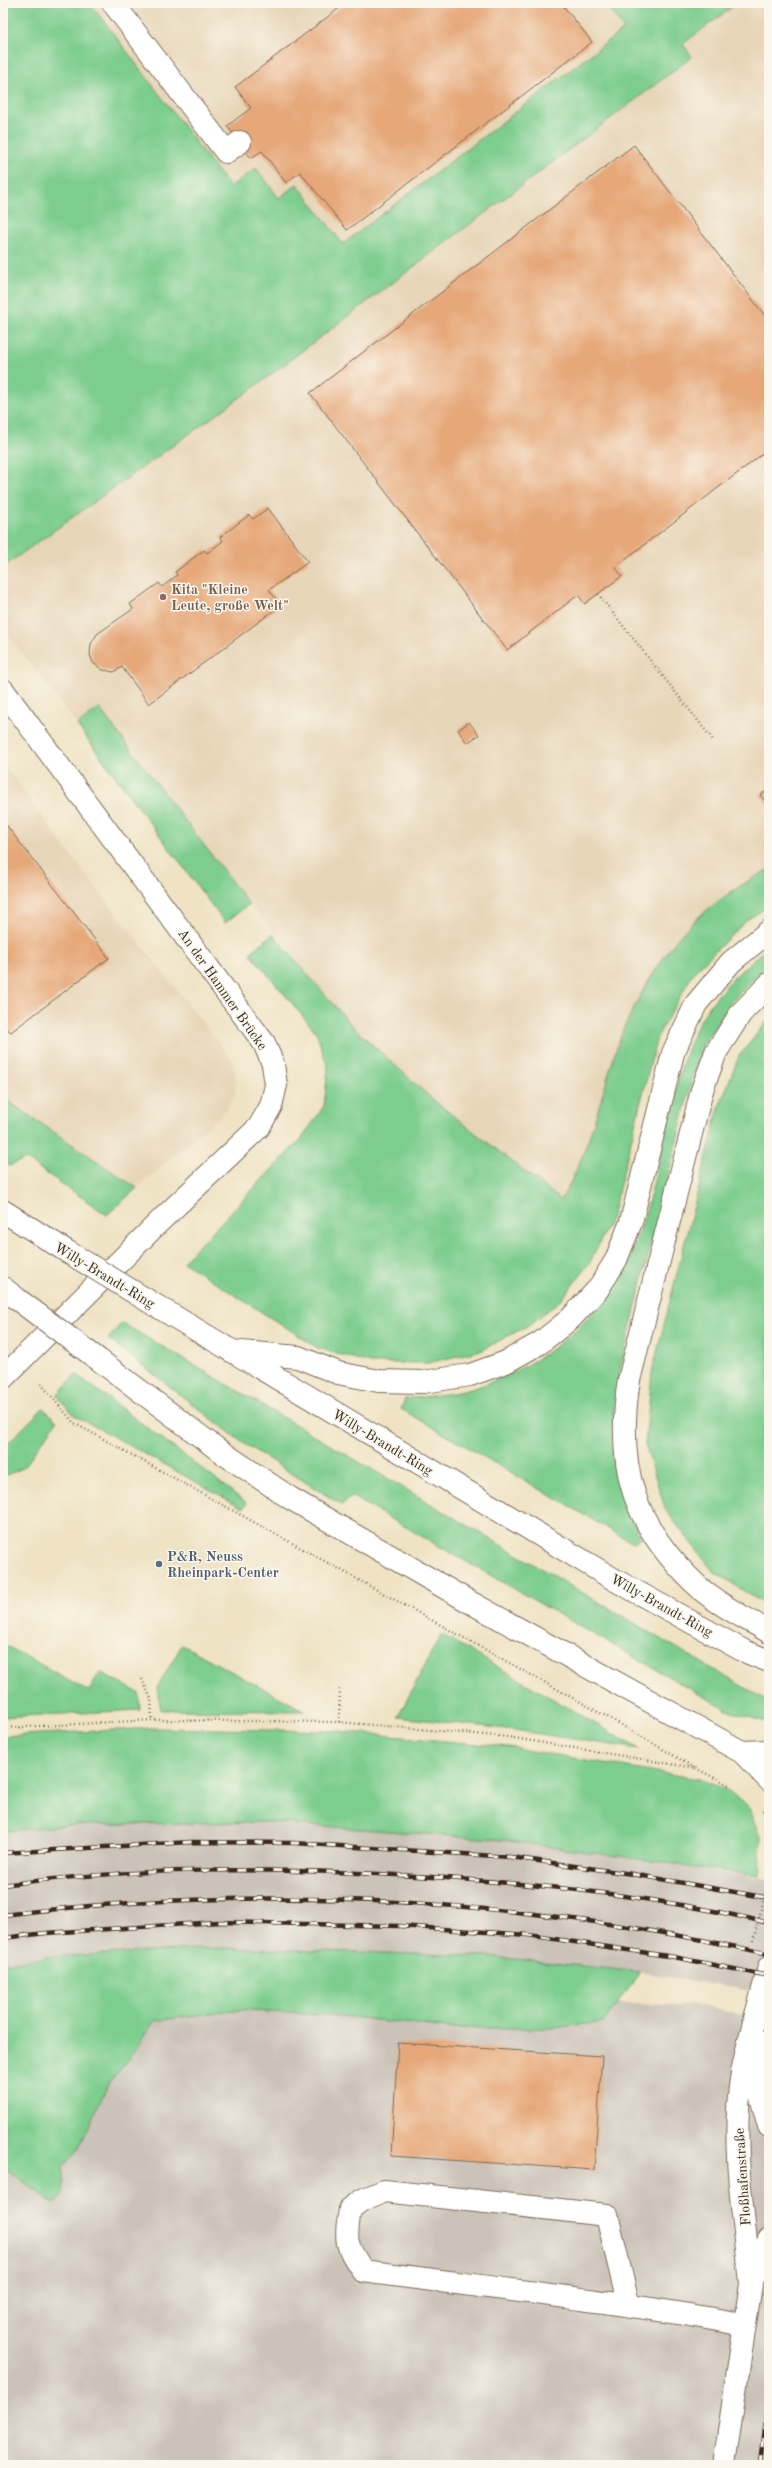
<svg xmlns="http://www.w3.org/2000/svg" width="772" height="2468" viewBox="0 0 772 2468" font-family="'Old Standard TT',serif">
<style>
.built{fill:#e7d5b7}
.industrial{fill:#cbc3b8}
.green{fill:#7dcd8e;stroke:#5c7c56}
.building{fill:#e6a879}
.lines{fill:none;stroke-linecap:round;stroke-linejoin:round}
.minor-casing{stroke:#7a6b58;stroke-width:24}
.major-casing{stroke:#7a6b58;stroke-width:24}
.path{stroke:#7a6b58;stroke-width:2.5;stroke-dasharray:1 3;stroke-linecap:butt}
.minor{stroke:#fff;stroke-width:22}
.major{stroke:#fff;stroke-width:22}
.rail-casing{stroke:#3b2a1e;stroke-width:4.5}
.rail{stroke:#fbf7ec;stroke-width:3;stroke-dasharray:9;stroke-linecap:butt}
.major-bridge-casing{stroke:#7a6b58;stroke-width:24;stroke-linecap:butt}
.major-bridge{stroke:#fff;stroke-width:22}
.education-dot{fill:#8d6e63;stroke:#fbf7ec;stroke-width:1.5}
.service-dot{fill:#5c6f8a;stroke:#fbf7ec;stroke-width:1.5}
.labels{text-anchor:middle;stroke-width:3;stroke-linejoin:round;paint-order:stroke}
.education-label{font-size:14px;font-weight:bold;fill:#785e54;stroke:#fbf7ec;text-anchor:start}
.street-label{font-size:14px;fill:#3b2a1e;stroke:#fbf7ec}
.service-label{font-size:14px;font-weight:bold;fill:#4e5e75;stroke:#fbf7ec;text-anchor:start}
</style>
<rect width="100%" height="100%" fill="#fbf7ec"/>
<filter id="ink" filterUnits="userSpaceOnUse"><feTurbulence type="fractalNoise" baseFrequency=".025" numOctaves="2"/><feDisplacementMap in="SourceGraphic" scale="8" xChannelSelector="R" yChannelSelector="G"/><feConvolveMatrix kernelMatrix="1 2 1 2 8 2 1 2 1" color-interpolation-filters="sRGB"/></filter>
<filter id="wash" filterUnits="userSpaceOnUse"><feTurbulence type="fractalNoise" baseFrequency=".012" numOctaves="4" result="noise"/><feDisplacementMap in="SourceGraphic" scale="16" xChannelSelector="R" yChannelSelector="G"/><feGaussianBlur stdDeviation="0.9" result="paint"/><feColorMatrix in="noise" values="0 0 0 0 0 0 0 0 0 0 0 0 0 0 0 0 0 1.4 0 .05"/><feComposite in="paint" operator="in"/></filter>
<g filter="url(#wash)">
<rect width="100%" height="100%" fill="#efe3c4"/>
<!-- built -->
<path class="built" d="M90,3H605L625,29L343,244L297,184L280,198L231,187Z
M737,3H769V869L746,882L620,1039L582,1161L561,1200L432,1099L353,1027L228,877L99,709L77,725L3,628V567L241,397L692,57L683,44Z
M3,763L65,848L233,1061L236,1078L235,1095L225,1111L137,1188L3,1098Z"/>
<!-- industrial -->
<path class="industrial" d="M267,1822L494,1839L769,1879V1994L640,1972L486,1956L218,1948L48,1957L3,1964V1831L70,1825Z
M332,1996L709,2006L769,2022V2465H3V2020Z"/>
<!-- green -->
<path class="green" d="M3,3H90L230,187L256,168L279,198L297,184L343,244L624,29L605,3H737L683,44L692,57L241,397L3,567Z
M99,708L249,904L225,923L77,725Z
M769,869V906L748,919L694,972L657,1037L612,1217L590,1262L562,1299L529,1325L482,1350L428,1363H370L318,1348L183,1262L303,1137L324,1106L328,1068L316,1032L250,953L273,934L353,1027L432,1099L561,1200C590,1151 601,1095 619,1041C630,1009 666,948 690,925C713,903 741,884 769,869Z
M769,947V963L731,1002L703,1044L690,1087L618,1378C615,1402 610,1429 612,1454C615,1483 629,1511 640,1538L633,1543L401,1409L405,1399C426,1396 450,1395 471,1389C533,1370 592,1328 623,1270C648,1222 657,1165 670,1113C679,1078 686,1040 707,1010C724,985 746,965 769,947Z
M769,1019V1607L713,1571L666,1511L645,1444L652,1372L719,1107L739,1056Z
M3,1098L137,1188L107,1215L26,1159L9,1166L3,1162Z
M122,1323L769,1702V1723L727,1710L351,1496L342,1505L243,1443L108,1339Z
M76,1374L247,1503L243,1508L74,1415L57,1395Z
M43,1408L57,1421L23,1468L7,1475L3,1473V1448Z
M441,1634L639,1749L507,1729L398,1717Z
M3,1644L89,1691L100,1672L139,1693L140,1710L3,1717Z
M182,1645L305,1711L161,1710L157,1688Z
M152,1728L339,1731L509,1747L699,1779L729,1791L749,1808L761,1840L759,1876L494,1839L267,1822L70,1825L3,1831V1736Z
M218,1948L486,1956L640,1972L604,2022L552,2028H449L341,2016L233,2010L154,2021L129,2059L109,2082L78,2150L63,2166V2194L54,2204L8,2170L3,2164V1964L48,1957Z"/>
<g id="blocks">
<!-- building -->
<path class="building" d="M346,3H561L592,42L347,230L300,172L286,183L262,151L251,158L227,126L251,108L235,87Z
M634,145L769,321V449L615,567L622,576L587,602L585,604L578,595L507,650L310,393Z
M268,508L308,562L269,590L281,605L149,704L122,667L114,672L103,670L93,663L90,655L91,644L97,634L133,609L130,604L159,583L162,587L177,575L175,572L204,550L207,553L223,541L220,537L249,515L253,519Z
M469,722L479,735L467,743L458,730Z
M769,789V806L760,795Z
M3,821L109,958L11,1032L3,1026Z
M398,2043L602,2056L594,2170L391,2156Z"/>
</g>
</g>
<g filter="url(#ink)">
<use href="#blocks" fill-opacity="0" stroke="#7a6b58" stroke-width="1"/>
<g class="lines">
<!-- minor casing -->
<g class="minor-casing">
<path id="minor" d="M113,3L226,152L240,142
M3,690L264,1043L273,1064L276,1085L271,1106L259,1127L159,1222L3,1378
M760,2041L759,2090L769,2126
M751,2284C744,2217 731,2147 741,2079C747,2041 760,2003 769,1967
M629,2307L607,2215L384,2191L362,2200L350,2209C345,2241 345,2245 363,2271C490,2288 619,2301 745,2325
M724,2465L751,2284L769,2239"/>
</g>
<!-- major casing -->
<g class="major-casing">
<path id="major" d="M769,984L741,1013L716,1052L702,1090L629,1380C615,1469 634,1529 702,1590C720,1606 748,1619 769,1632
M3,1211L68,1252
M3,1288L17,1299
M150,1302L615,1580L744,1651L769,1661
M231,1351L298,1357L338,1373L379,1381L423,1382L470,1375L506,1362L540,1343L570,1319L598,1289L616,1260L631,1222L673,1053L696,1004L731,962L769,931
M99,1360L220,1451L290,1498L468,1601L742,1752L769,1780
M742,1752L769,1751"/>
</g>
<!-- path -->
<path class="path" d="M598,594L714,741
M41,1384L74,1423L613,1720L695,1768
M142,1679L151,1699L152,1720
M339,1722L340,1686
M3,1728L152,1720L339,1722L508,1737L695,1768L729,1785
M763,1810L769,1825
M753,1941L769,1879"/>
<!-- minor -->
<use href="#minor" class="minor"/>
<!-- major -->
<use href="#major" class="major"/>
<!-- rail casing -->
<g class="rail-casing">
<path id="rail" d="M3,1853L191,1842L294,1843L510,1857L632,1874L769,1898
M3,1885C134,1867 266,1868 397,1875C522,1882 647,1894 769,1923
M3,1915C257,1883 519,1898 769,1954
M3,1938L46,1933L218,1922L399,1926L528,1935L674,1957L769,1976
M761,2465L769,2390"/>
</g>
<!-- rail -->
<use href="#rail" class="rail"/>
<!-- major-bridge casing -->
<g class="major-bridge-casing">
<path id="major-bridge" d="M68,1252L150,1302
M17,1299L99,1360"/>
</g>
<!-- major-bridge -->
<use href="#major-bridge" class="major-bridge"/>
</g>
</g>
<!-- markers -->
<circle class="education-dot" cx="163" cy="597" r="4"/>
<circle class="service-dot" cx="159" cy="1564" r="4"/>
<g class="labels">
<!-- education labels -->
<g class="education-label">
<text x="171" y="594">Kita "Kleine<tspan x="171" dy="16">Leute, große Welt"</tspan></text>
</g>
<!-- street labels -->
<g class="street-label">
<text transform="translate(223 989) rotate(55)" y="5">An der Hammer Brücke</text>
<text transform="translate(105 1275) rotate(31)" y="5">Willy-Brandt-Ring</text>
<text transform="translate(383 1442) rotate(31)" y="5">Willy-Brandt-Ring</text>
<text transform="translate(662 1605) rotate(29)" y="5">Willy-Brandt-Ring</text>
<text transform="translate(742 2177) rotate(-94)" y="5">Floßhafenstraße</text>
</g>
<!-- service labels -->
<g class="service-label">
<text x="167" y="1561">P&amp;R, Neuss<tspan x="167" dy="16">Rheinpark-Center</tspan></text>
</g>
</g>
<!-- margin -->
<rect width="772" height="2468" fill="none" stroke="#fbf7ec" stroke-width="16"/>
</svg>
